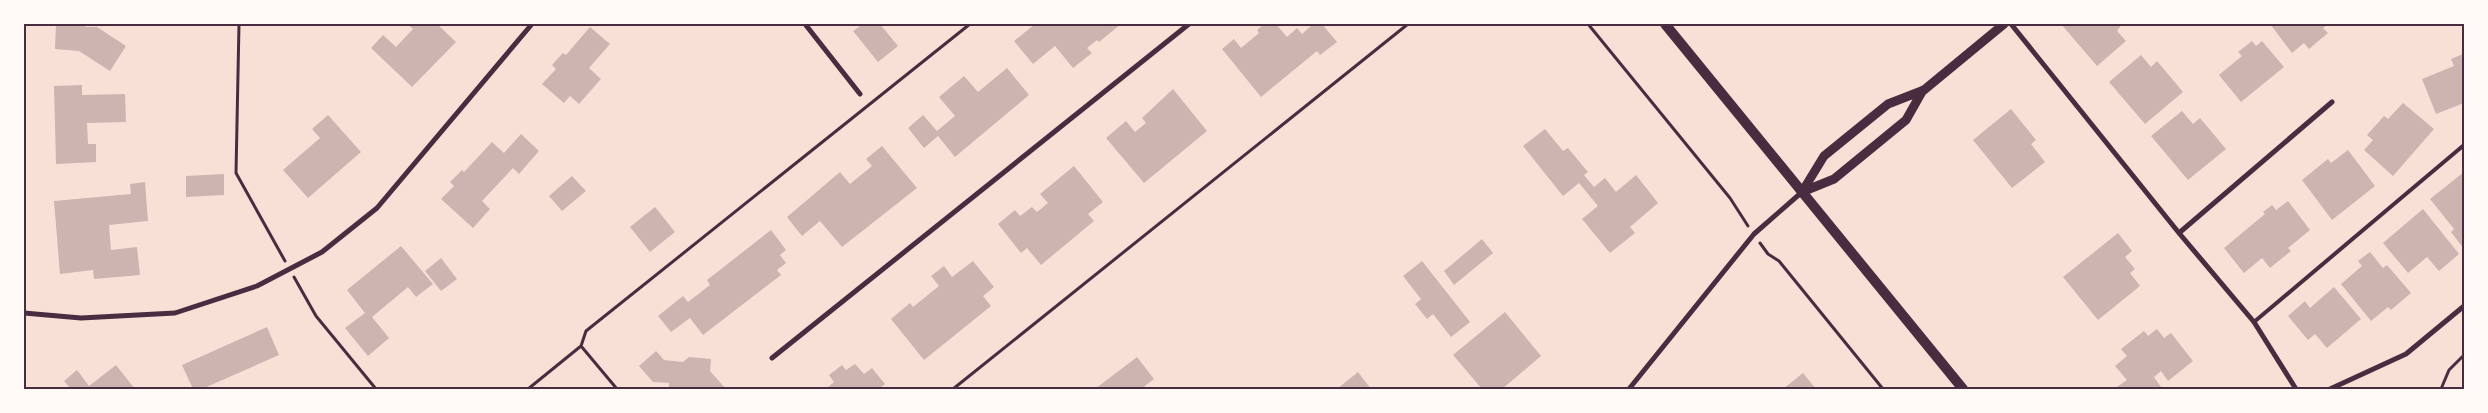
<svg xmlns="http://www.w3.org/2000/svg" width="2488" height="413" viewBox="0 0 2488 413" font-family="Manrope,sans-serif">
<style>
.building{fill:#ccb4b1}
.lines{fill:none;stroke-linecap:round;stroke-linejoin:round}
.path{stroke:#4a2c40;stroke-width:3}
.service{stroke:#4a2c40;stroke-width:4}
.minor{stroke:#4a2c40;stroke-width:5}
.tertiary{stroke:#4a2c40;stroke-width:9}
.secondary{stroke:#4a2c40;stroke-width:10}
.neatline{fill:none;stroke:#4a2c40;stroke-width:2}
</style>
<rect width="100%" height="100%" fill="#f7e1d7"/>
<!-- building -->
<path class="building" d="M56,24H86L85,27H97L126,46L110,71L79,51L55,49Z
M407,24H437L456,42L412,87L371,48L383,35L396,47L413,29Z
M863,24H880L898,46L878,62L853,31Z
M1035,24H1121L1099,42L1097,40L1087,48L1092,53L1073,68L1055,46L1033,64L1014,41Z
M1264,24H1276L1287,37L1297,28L1302,34L1313,24H1322L1337,42L1320,55L1317,51L1261,97L1222,49L1234,39L1241,48L1259,33L1257,30Z
M2061,24H2122L2117,31L2126,41L2097,66Z
M2270,24H2328L2323,28L2328,33L2309,49L2304,43L2292,53Z
M590,27L610,44L589,68L601,79L579,104L570,96L564,103L542,84L556,69L552,65L563,53L566,55Z
M2252,41L2256,46L2262,41L2284,67L2241,102L2219,75L2242,56L2238,52Z
M2463,54L2464,103L2436,114L2422,79L2454,66L2451,59Z
M2141,55L2151,67L2157,61L2183,92L2145,124L2109,82Z
M1007,68L1029,95L955,157L938,136L924,148L908,128L923,115L937,131L955,116L939,97L964,76L978,92Z
M82,85V95L125,94L126,122L87,123L88,144H96V162L56,164L54,86Z
M1173,89L1207,131L1144,183L1106,138L1126,121L1135,132L1146,123L1142,118Z
M2403,103L2434,129L2393,176L2364,150L2373,140L2367,135L2384,116L2388,119Z
M2011,109L2036,140L2031,144L2045,162L2012,188L1973,140Z
M2182,111L2193,124L2200,118L2226,149L2188,180L2151,136Z
M328,115L361,152L308,198L283,170L320,138L312,129Z
M1545,129L1563,151L1568,148L1588,172L1584,175L1594,187L1605,178L1616,192L1636,175L1658,203L1630,227L1635,233L1610,253L1582,219L1598,206L1579,183L1563,196L1523,146Z
M521,134L539,151L519,174L513,168L482,201L490,209L473,228L441,199L454,186L450,182L462,170L464,172L492,142L504,153Z
M882,146L917,188L842,247L820,221L802,236L787,217L840,172L850,184L872,166L866,159Z
M2348,150L2375,186L2332,220L2302,180L2328,159L2331,163Z
M1074,166L1103,202L1088,214L1094,221L1041,265L1027,248L1021,253L998,224L1015,210L1020,216L1032,207L1037,212L1048,203L1040,194Z
M2464,172V249L2451,232L2454,229L2430,199Z
M224,174V195L186,197V176Z
M572,176L586,191L562,211L549,196Z
M145,182L148,221L109,225L111,250L137,247L140,275L94,279L93,270L60,274L54,201L131,194L130,184Z
M2288,201L2310,230L2288,248L2291,251L2270,268L2262,258L2244,273L2224,248L2265,214L2263,212L2272,205L2276,210Z
M655,207L675,232L650,252L630,227Z
M2423,209L2459,254L2439,271L2427,257L2408,273L2383,243Z
M771,230L786,250L780,255L786,263L777,270L781,275L703,335L690,318L671,332L658,316L683,296L688,302L710,285L707,280Z
M2118,233L2132,251L2125,257L2135,269L2130,273L2140,286L2098,320L2063,277Z
M1482,239L1493,253L1454,285L1444,271Z
M401,246L433,284L416,297L408,287L372,317L389,338L368,356L345,328L365,313L347,290Z
M2370,252L2383,268L2387,265L2411,293L2391,310L2388,307L2371,321L2341,284L2362,266L2358,261Z
M441,258L457,279L441,291L425,271Z
M973,261L994,287L983,296L991,306L924,360L891,319L910,303L913,307L939,286L931,276L944,266L952,277Z
M1422,261L1470,322L1451,337L1433,314L1427,319L1415,304L1421,299L1403,276Z
M2334,287L2361,319L2327,348L2315,334L2308,340L2288,316L2305,301L2310,308Z
M1505,312L1541,356L1502,389H1482L1453,355Z
M267,327L279,355L202,389H193L182,365Z
M2157,329L2164,338L2171,333L2193,361L2168,381L2161,371L2154,377L2161,387L2158,389H2119L2117,387L2127,380L2115,366L2127,356L2121,349L2144,331L2148,336Z
M656,351L664,360L683,362L689,357L711,359L710,371L726,389H669V383L653,382L639,366Z
M1137,357L1154,379L1141,389H1095Z
M855,364L864,374L872,368L885,384L879,389H826L834,382L829,375L842,365L846,370Z
M116,365L135,389H71L64,381L77,370L89,386Z
M1358,372L1371,389H1337Z
M1803,373L1816,389H1783Z"/>
<g class="lines">
<!-- path -->
<path class="path" d="M239,24L236,173L285,261
M1588,24L1730,198L1748,226
M1760,243L1768,254L1779,261L1883,389
M294,277L316,316L376,389
M581,346L586,331L970,24
M528,389L581,346L617,389
M953,389L1408,24
M2441,389L2449,370L2464,355"/>
<!-- service -->
<path class="service" d="M2254,322L2464,145"/>
<!-- minor -->
<path class="minor" d="M805,24L860,94
M2011,24L2179,233L2254,322L2296,389
M2179,233L2332,102
M24,313L81,318L175,313L257,286L322,252L377,208L532,24
M772,358L1189,24
M1629,389L1754,234L1802,192
M2330,389L2406,354L2464,306"/>
<!-- tertiary -->
<path class="tertiary" d="M1802,192L1824,156L1888,104L1924,90L2004,24
M1802,192L1834,179L1906,120L1923,90"/>
<!-- secondary -->
<path class="secondary" d="M1665,24L1963,389"/>
</g>
<!-- border -->
<rect width="2488" height="413" fill="none" stroke="#fffaf5" stroke-width="50"/>
<rect x="25" y="25" width="2438" height="363" class="neatline"/>
</svg>
